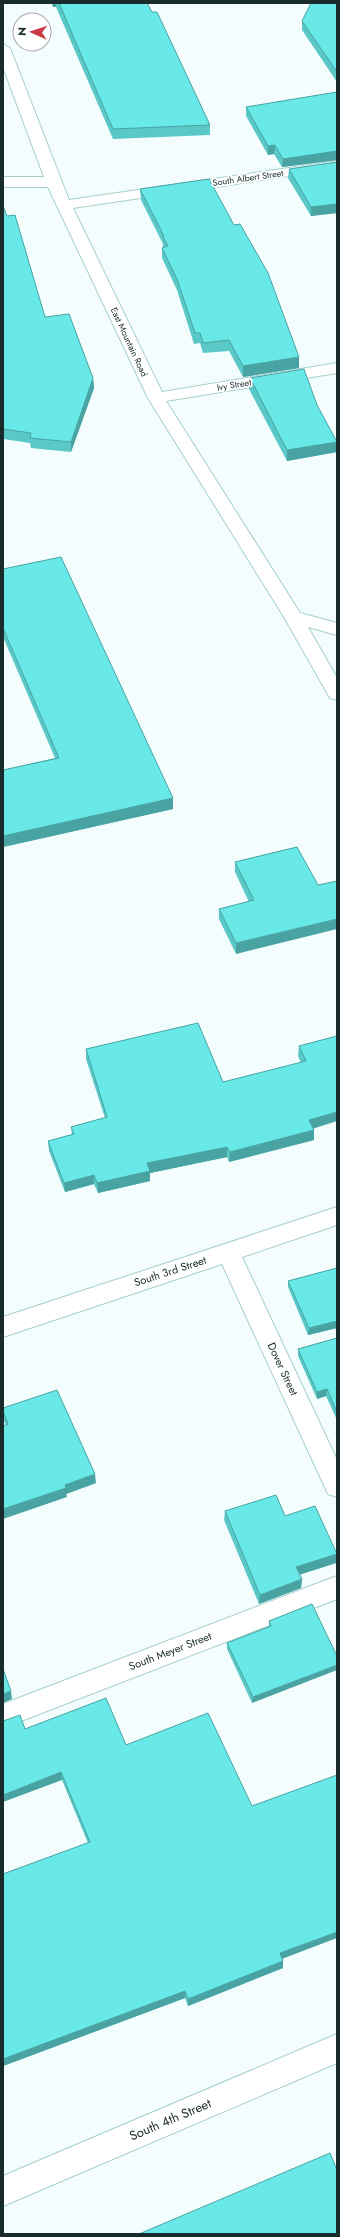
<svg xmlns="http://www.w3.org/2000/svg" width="340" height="2237" viewBox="0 0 340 2237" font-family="Jost,sans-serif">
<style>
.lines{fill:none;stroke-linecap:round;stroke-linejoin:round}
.minor-casing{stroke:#a3d0ce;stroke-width:2}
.major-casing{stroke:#a3d0ce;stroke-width:2}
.minor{fill:#fff;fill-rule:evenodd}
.major{fill:#fff;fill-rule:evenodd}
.wall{fill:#59c8c7}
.shaded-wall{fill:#49a3a2}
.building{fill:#68e9e7;stroke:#49a3a2}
.labels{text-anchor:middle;stroke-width:3.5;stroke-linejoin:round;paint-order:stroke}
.far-street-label{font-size:9px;fill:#192b2a;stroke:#fff}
.street-label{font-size:11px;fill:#192b2a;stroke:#fff}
.near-street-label{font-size:13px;fill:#192b2a;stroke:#fff}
</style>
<rect width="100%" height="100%" fill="#f4fdfd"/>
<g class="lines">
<!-- minor casing -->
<g class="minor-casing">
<path id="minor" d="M3,44L10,48L69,200L337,161V169L73,208L162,392L337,363V373L166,401L300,613L337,623V635L308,627L337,678V700L330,698L284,617L148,398L48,187H3V177H44L3,67Z
M337,1207V1225L242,1257L337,1460V1497L328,1494L222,1264L3,1337V1317Z
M337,1576V1599L3,1728V1704Z"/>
</g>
<!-- major casing -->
<g class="major-casing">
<path id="major" d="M337,2034V2063L3,2206V2176Z"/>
</g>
<!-- minor -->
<use href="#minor" class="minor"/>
<!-- major -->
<use href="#major" class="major"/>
</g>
<!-- wall -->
<path class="wall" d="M51,3H147L210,125V135L113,139L56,7H53Z
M337,3V82L302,30V21Z
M337,92V160L282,167L274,154L268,155L246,116V107Z
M337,162V213L311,216L288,178L289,169Z
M140,189L299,368L243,377L229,351L203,353L200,343L194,344L177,290L162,258V248L163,247V244L141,200Z
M3,206L45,317L93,378L94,388L71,452L31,448L30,443L3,439Z
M250,378L317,405L337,452L287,461L249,389Z
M3,569L173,809L3,847V770L55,758L3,637Z
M297,847L236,954L219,919V909L249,902L235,872V862Z
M337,1036L313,1128L314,1140L229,1162L227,1157L150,1173V1181L98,1193L94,1184L65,1192L49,1151L48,1141L72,1135L71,1127L105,1118L86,1059V1049L223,1082L301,1063L298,1056L299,1046Z
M337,1268V1328L308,1335L288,1287V1281Z
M337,1338V1420L326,1396L317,1399L298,1356V1349Z
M3,1408L96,1483L66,1494L67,1497L6,1425L3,1419Z
M225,1511L285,1516L336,1563L299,1575L302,1579L301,1588L259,1604L224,1520Z
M312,1604L252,1703L227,1649V1643L269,1627V1621Z
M25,1729L126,1745L282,1959L283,1968L188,2006L185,1998L3,2066V1874L88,1843L62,1780Z"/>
<!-- shaded-wall -->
<path class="shaded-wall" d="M53,3H56V7H53Z
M275,145L274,154L268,155V146Z
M337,151V160L282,167L283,159Z
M337,204V213L311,216V207Z
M299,357V368L243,377V366Z
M93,378L94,388L71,452V442Z
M337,442V452L287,461V450Z
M173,798V809L3,847V836Z
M337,919V929L236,954V943Z
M337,1112V1121L309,1130V1120Z
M314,1130V1140L229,1162L230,1152Z
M227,1147V1157L150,1173V1181L98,1193L97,1183L147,1163Z
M94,1175V1184L65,1192L64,1183Z
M337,1321V1328L308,1335L309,1328Z
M327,1389L326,1396L317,1399V1392Z
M95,1474L96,1483L66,1494L67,1497L3,1519V1509L65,1485Z
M337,1554L336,1563L295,1576L296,1567Z
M302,1579L301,1588L259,1604L260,1595Z
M337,1665V1670L252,1703L253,1697Z
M11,1691L12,1699L3,1703V1694Z
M61,1772L62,1780L3,1802V1795Z
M337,1932V1938L279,1960L280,1953Z
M283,1961V1968L188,2006V1999Z
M185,1991V1998L3,2066V2059Z"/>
<!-- building -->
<path class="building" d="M59,3H147L152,12H157L210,125L113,129Z
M311,3H337V72L302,21Z
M337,92V151L283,159L275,145L268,146L246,107Z
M337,162V204L311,207L289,169Z
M209,179L234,225L240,224L268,273L299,357L243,366L229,340L203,343L200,333H195L177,279L162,248L168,246L163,237L164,236L140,189Z
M3,206L7,216L15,215L45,317L69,314L93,378L71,442L30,438L31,433L3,429Z
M304,369L317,405L337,442L287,450L250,378Z
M61,557L173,798L3,836V770L59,758L3,628V569Z
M297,847L318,885L337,881V919L236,943L219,909L254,900L235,862Z
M198,1023L223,1082L306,1061L299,1046L337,1036V1112L309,1120L314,1130L230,1152L227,1147L147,1163L150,1171L97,1183L94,1175L64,1183L48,1141L74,1134L71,1127L107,1117L86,1049Z
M337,1268V1321L309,1328L288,1281Z
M337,1338V1412L327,1389L317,1392L298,1349Z
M57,1390L95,1474L65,1485L66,1488L3,1509V1426L8,1424L3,1411V1408Z
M276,1495L285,1516L315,1506L337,1554L296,1567L302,1579L260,1595L225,1511Z
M312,1604L337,1656V1665L253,1697L227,1643L271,1626L269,1621Z
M3,1669L11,1691L3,1694Z
M106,1698L126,1745L208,1713L252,1806L337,1775V1932L280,1953L283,1961L188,1999L185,1991L3,2059V1874L90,1842L61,1772L3,1795V1721L20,1715L25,1729Z
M330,2153L337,2170V2234H139Z"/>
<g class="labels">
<!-- far-street labels -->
<g class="far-street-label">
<text transform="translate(248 178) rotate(-8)" y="3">South Albert Street</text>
<text transform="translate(129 342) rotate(65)" y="3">East Mountain Road</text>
<text transform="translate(234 385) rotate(-9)" y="3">Ivy Street</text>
</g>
<!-- street labels -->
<g class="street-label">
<text transform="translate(170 1271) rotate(-18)" y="4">South 3rd Street</text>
<text transform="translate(283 1369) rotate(65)" y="4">Dover Street</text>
<text transform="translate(170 1651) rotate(-21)" y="4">South Meyer Street</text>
</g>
<!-- near-street labels -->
<g class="near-street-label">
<text transform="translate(170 2119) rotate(-23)" y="5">South 4th Street</text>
</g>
</g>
<!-- border -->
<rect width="340" height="2237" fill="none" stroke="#192b2a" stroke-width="8"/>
<!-- north arrow -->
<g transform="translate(32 32) rotate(273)"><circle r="19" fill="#ffffff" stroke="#a3aaaa"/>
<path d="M0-3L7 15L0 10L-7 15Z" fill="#ca3a45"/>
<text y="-6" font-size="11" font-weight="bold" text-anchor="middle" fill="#192b2a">N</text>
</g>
</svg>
